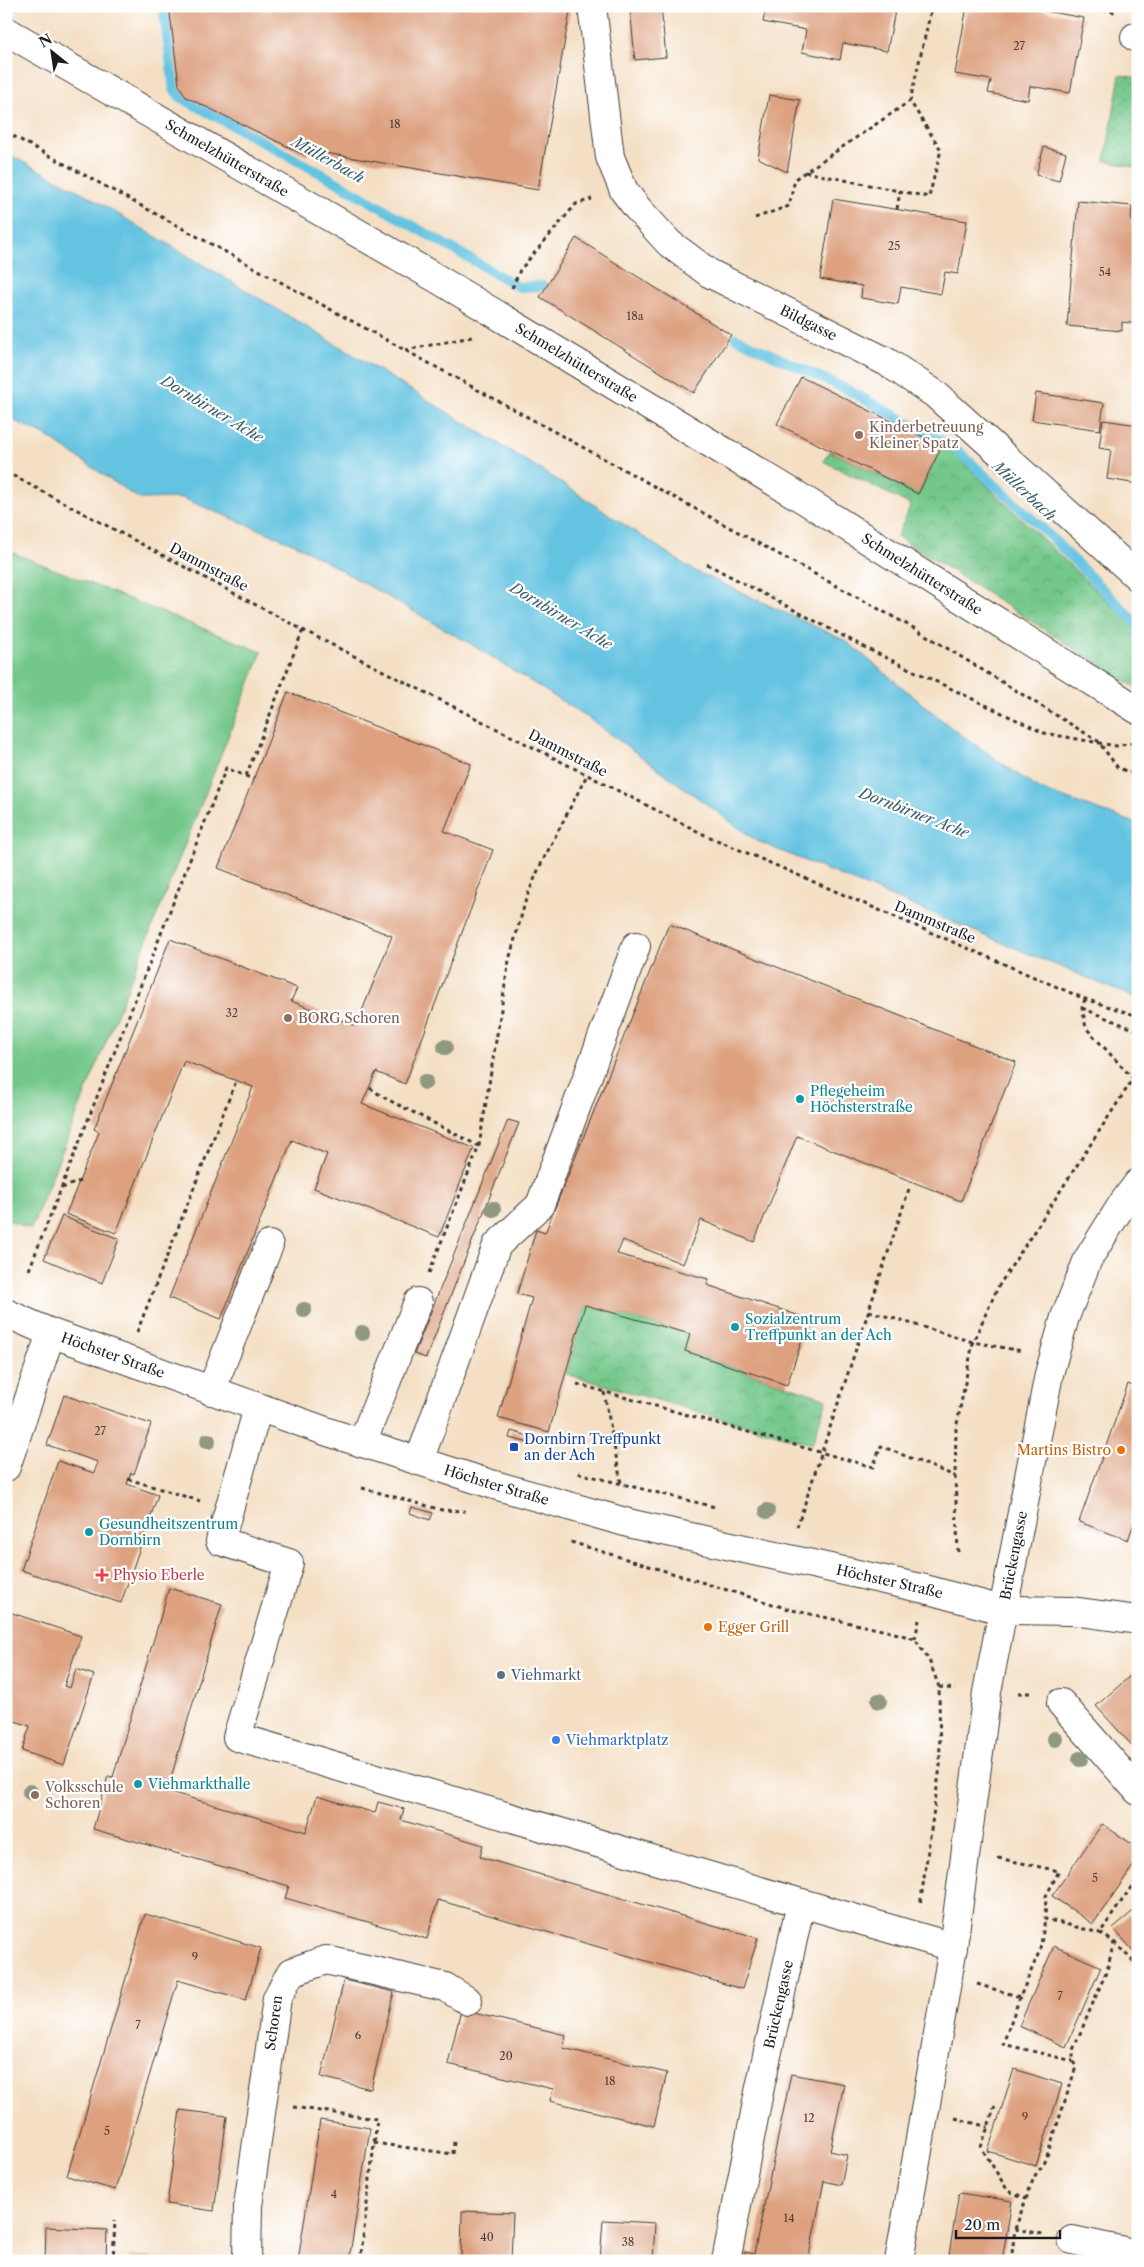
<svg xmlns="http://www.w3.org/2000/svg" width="1144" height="2267" viewBox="0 0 1144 2267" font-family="'Libre Caslon Text',serif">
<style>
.grass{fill:#73c78a;stroke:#487253}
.park{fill:url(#park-crowns);stroke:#487253}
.garden{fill:url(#garden-dots);stroke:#487253}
.water{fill:#63c3e1;stroke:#40707e}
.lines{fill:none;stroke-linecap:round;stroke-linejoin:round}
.stream{stroke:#63c3e1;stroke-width:10}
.building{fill:#dda180}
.minor-casing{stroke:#3c3935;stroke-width:30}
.major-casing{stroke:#3c3935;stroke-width:30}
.path{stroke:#3c3935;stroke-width:3;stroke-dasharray:4 4;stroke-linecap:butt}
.minor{stroke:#fff;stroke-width:28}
.major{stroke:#fff;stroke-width:28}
.tree{fill:#909980}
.education-dot{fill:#8d6e63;stroke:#fff;stroke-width:2}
.culture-dot{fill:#0f9aa8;stroke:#fff;stroke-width:2}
.transit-dot{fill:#1a4fb4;stroke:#fff;stroke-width:2}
.food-dot{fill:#e8710a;stroke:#fff;stroke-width:2}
.health-dot{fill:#e0444e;stroke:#fff;stroke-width:2}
.service-dot{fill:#5c6f8a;stroke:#fff;stroke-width:2}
.shop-dot{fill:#3f7fe0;stroke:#fff;stroke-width:2}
.labels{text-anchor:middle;stroke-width:4.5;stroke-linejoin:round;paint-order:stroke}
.number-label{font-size:11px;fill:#4c3d35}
.street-label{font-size:14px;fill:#1c1c1c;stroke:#fff}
.education-label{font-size:14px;fill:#785e54;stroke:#fff;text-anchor:start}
.culture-label{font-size:14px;fill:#0d838f;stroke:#fff;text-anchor:start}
.transit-label{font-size:14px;fill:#164399;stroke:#fff;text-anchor:start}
.food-label{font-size:14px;fill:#c56008;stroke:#fff;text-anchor:end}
.health-label{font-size:14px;fill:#be3a42;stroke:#fff;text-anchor:start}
.service-label{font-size:14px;fill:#4e5e75;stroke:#fff;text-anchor:start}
.shop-label{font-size:14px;fill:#366cbe;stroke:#fff;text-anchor:start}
.water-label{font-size:15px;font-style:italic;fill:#385f6b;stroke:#fff}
</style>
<defs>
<pattern id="park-crowns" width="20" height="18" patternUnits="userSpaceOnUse" patternTransform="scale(1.25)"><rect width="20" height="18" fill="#73c78a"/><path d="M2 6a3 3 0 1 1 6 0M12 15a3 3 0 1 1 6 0" fill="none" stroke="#63aa76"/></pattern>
<pattern id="garden-dots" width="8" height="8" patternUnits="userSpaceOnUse" patternTransform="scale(1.25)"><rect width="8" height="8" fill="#73c78a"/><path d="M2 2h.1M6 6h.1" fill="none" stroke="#63aa76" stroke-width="1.8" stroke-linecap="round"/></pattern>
</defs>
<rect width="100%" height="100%" fill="#fff"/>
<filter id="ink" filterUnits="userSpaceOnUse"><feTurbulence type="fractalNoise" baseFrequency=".02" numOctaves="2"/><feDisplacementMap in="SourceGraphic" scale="10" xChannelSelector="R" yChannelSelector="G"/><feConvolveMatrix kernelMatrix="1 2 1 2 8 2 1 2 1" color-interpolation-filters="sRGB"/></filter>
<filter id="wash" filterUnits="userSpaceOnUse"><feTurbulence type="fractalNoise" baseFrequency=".0096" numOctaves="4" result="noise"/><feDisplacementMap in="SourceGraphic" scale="20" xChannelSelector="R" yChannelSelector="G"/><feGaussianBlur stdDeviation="1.12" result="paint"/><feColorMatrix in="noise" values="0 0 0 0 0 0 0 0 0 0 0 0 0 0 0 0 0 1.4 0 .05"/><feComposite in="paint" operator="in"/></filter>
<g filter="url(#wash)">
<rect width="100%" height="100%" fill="#f4dfc4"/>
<!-- grass -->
<path class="grass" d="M6,550L262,652L31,1229L6,1219Z"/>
<!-- park -->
<path class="park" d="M943,443L1138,631V689L897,536L911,505L823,461L830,451L918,494Z
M585,1305L690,1334L685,1351L827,1399L812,1444L566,1374Z"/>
<!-- garden -->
<path class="garden" d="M1120,75L1138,78V168L1105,161Z"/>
<!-- water -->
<path class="water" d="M6,153L83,193L357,357L548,474L693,570L846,641L953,729L1039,789L1138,824V999L757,841L587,717L471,644L295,544L182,498L139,499L45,435L6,417Z"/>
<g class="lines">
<!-- stream -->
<path class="stream" d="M163,6L174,89L180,97L326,176L519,287L543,286
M736,338L850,391L957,450L1044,530L1138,625"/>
</g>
<g id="blocks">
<!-- building -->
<path class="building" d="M169,6H571L538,190L308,150L307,156L186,97L179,85Z
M630,6H661L666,57L635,60Z
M766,6H896L887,51L843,43L840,60L802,52L806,30L763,22Z
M967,6H1018L1084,18L1070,93L1030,86L1028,100L988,93L991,80L955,74Z
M769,95L800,100L787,172L758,158Z
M1044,147L1066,153L1059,181L1036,175Z
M833,199L967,221L958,274L945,272L941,294L901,287L898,304L861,298L862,286L820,279Z
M1078,201L1132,206L1131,222H1138V324L1122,322V331L1067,326Z
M576,238L731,335L694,393L540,297Z
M801,377L942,446L918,494L777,424Z
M1036,393L1104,403L1100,430L1032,420Z
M1103,420L1138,425V484L1107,479L1111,450L1099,448Z
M288,692L471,764L444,831L493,850L405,1084L376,1072L362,1104L474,1148L439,1237L314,1188L327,1154L292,1140L221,1319L169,1298L253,1087L184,1061L116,1233L66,1214L99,1132L94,1129L170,939L297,988L291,1001L356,1026L392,936L218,868Z
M669,924L1016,1062L961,1201L797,1136L754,1242L701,1220L683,1264L623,1240L617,1254L708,1279L707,1285L809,1319L787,1385L685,1351L690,1334L585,1305L549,1432L498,1418L532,1298L517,1294L536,1230L545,1233Z
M508,1120L519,1123L426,1358L414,1354Z
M62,1216L119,1239L102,1283L44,1259Z
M1128,1384L1138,1388V1513L1128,1540L1079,1522Z
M64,1395L151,1424L134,1474L131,1473L127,1484L158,1495L121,1603L21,1570L58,1461L94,1473L98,1462L47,1445Z
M511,1431L532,1437L530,1443L509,1438Z
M412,1507L433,1513L430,1520L410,1513Z
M169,1588L222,1604L167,1791L306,1832L317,1796L375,1813L378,1802L404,1809L401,1820L483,1845L480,1857L758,1938L742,1989L438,1900L427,1939L285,1898L289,1886L93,1829L108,1776L113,1777Z
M6,1611L81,1636L64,1686L70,1688L76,1669L94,1675L64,1765L22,1751L30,1726L6,1718Z
M1138,1669V1752L1096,1706Z
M1102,1824L1138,1848V1859L1093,1924L1052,1896Z
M1138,1907V1956L1113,1928Z
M145,1914L261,1948L246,2000L178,1980L115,2190L67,2176Z
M1054,1946L1101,1967L1066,2047L1019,2026Z
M344,1980L394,1992L371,2089L321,2077Z
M461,2010L566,2035L563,2048L667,2073L654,2126L550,2101L553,2089L448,2064Z
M1014,2069L1062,2084L1036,2166L988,2151Z
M791,2074L844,2084L830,2151L847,2155L841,2185L824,2181L808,2261H744L745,2252L754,2254Z
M180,2110L227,2116L214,2211L167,2204Z
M320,2120L370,2128L349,2261H298Z
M959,2193L1012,2201L1002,2261H948Z
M462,2211L513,2213L511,2261H461Z
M603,2220L655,2223L653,2261H600Z
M46,2227L107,2230L106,2261H45Z
M129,2256L170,2259V2261H129Z"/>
</g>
</g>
<g filter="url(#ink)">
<use href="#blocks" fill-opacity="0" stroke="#3c3935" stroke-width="1"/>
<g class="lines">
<!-- minor casing -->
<g class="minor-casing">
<g id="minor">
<path id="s1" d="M592,6L610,157L624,191L638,209L669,243L709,273L887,362L935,394L1138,577"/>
<path id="s2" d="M6,31L436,278L803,499L1138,710"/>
<path d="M1135,37L1138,38"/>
<path d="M211,1391L269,1245"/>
<path d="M258,1408L220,1541L289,1563L237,1737L801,1903"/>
<path d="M362,1443L418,1302"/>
<path d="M419,1461L497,1245L540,1205L636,946"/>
<path d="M6,1467L51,1333"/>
<path d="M1061,1703L1138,1791"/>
<path d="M1072,2240L1138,2254"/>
<path id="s3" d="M247,2261L248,2206L277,1998L291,1972L326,1960L445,1987L468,2001"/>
<path id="s4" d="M726,2261L760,2087L801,1903L953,1947"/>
<path id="s5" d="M899,2261L953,1947L987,1692L1049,1374L1065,1317L1088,1259L1123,1203L1138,1183"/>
</g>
</g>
<!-- major casing -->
<g class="major-casing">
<g id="major">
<path id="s6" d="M6,1313L51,1333L331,1433L491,1484L632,1524L925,1589L1002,1610L1072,1611L1138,1620"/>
</g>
</g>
<!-- path -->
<path class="path" d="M1079,6L1115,12
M1032,9V6
M6,132L919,631L1098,741L1118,768L1138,775
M805,172L929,197L941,150L910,101L932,6
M897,209L900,191
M755,218L789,206L795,179L910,101
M512,288L520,270L576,204L592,199
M405,350L472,337
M6,472L303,630L703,834L1085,999L1138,1016
M707,564L868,649L1044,733L1116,746L1133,743
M246,776L303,630
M1085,999L1082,1008L1086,1028L1138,1084
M1082,1008L1138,1031
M370,1088L383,1097L479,1146
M62,1188L80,1181
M29,1270L226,768L253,779
M429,1273L479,1146L509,960L526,899L539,868L587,775
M869,1311L973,1342L1022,1351
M137,1332L236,1081
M577,1384L873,1467L881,1446L955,1476
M604,1392L621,1483
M578,1473L715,1507
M128,1479L200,1501
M362,1488L442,1510L465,1511
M797,1527L910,1186
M571,1542L792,1610L891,1632L915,1639L929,1660L939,1687L940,1767L920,1906
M958,1552L955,1476L956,1429L973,1342L998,1287L1133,1079
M915,1639L919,1620
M939,1687L955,1689
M1018,1693H1032
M998,1858L1059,1871L1046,1896L1045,1919L1100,1933
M1114,1942L1138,1966
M977,1984L1020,1997L1040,1950L1045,1919
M1020,1997L1003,2044L1073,2061
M995,2106L981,2147L1008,2191L1026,2198
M293,2107L377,2119L361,2255
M955,2118L988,2127
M374,2143L453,2154L454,2141
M1015,2229L1034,2177L1045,2162L1076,2067L1073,2061V2050L1107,1970L1114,1942L1100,1933L1138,1877
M113,2261L115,2220
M1011,2261L1015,2229L1043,2234"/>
<!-- minor -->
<use href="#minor" class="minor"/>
<!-- major -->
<use href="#major" class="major"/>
</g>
<!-- trees -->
<g class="tree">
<circle cx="445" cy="1047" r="8"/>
<circle cx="425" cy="1082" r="8"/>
<circle cx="493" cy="1209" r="8"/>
<circle cx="304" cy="1310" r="8"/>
<circle cx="362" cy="1333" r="8"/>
<circle cx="208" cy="1441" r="8"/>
<circle cx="767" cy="1511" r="8"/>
<circle cx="879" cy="1701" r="8"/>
<circle cx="1055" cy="1739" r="8"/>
<circle cx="1080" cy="1759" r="8"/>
<circle cx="30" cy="1792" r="8"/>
</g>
</g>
<!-- markers -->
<g class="education-dot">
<circle cx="859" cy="435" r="5"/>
<circle cx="288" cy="1018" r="5"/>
<circle cx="35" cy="1795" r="5"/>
</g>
<g class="culture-dot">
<circle cx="800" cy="1099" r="5"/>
<circle cx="735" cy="1327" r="5"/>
<circle cx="89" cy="1532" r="5"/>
<circle cx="138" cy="1784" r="5"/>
</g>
<rect class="transit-dot" x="509" y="1442" width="10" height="10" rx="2.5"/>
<g class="food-dot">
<circle cx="1121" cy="1450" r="5"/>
<circle cx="708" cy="1627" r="5"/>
</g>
<path class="health-dot" d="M99.5 1567.5h5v5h5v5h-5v5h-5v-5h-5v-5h5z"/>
<circle class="service-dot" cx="501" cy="1675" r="5"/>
<circle class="shop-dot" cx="556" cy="1740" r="5"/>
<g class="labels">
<!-- number labels -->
<g class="number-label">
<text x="1019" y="50">27</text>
<text x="395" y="128">18</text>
<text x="894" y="250">25</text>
<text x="1105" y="276">54</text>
<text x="635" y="320">18a</text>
<text x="232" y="1017">32</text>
<text x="100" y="1435">27</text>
<text x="1095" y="1882">5</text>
<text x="195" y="1961">9</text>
<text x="1060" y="2000">7</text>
<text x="138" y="2029">7</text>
<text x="358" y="2039">6</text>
<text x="506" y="2060">20</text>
<text x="610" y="2085">18</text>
<text x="1025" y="2121">9</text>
<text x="809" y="2122">12</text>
<text x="107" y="2135">5</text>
<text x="334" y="2198">4</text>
<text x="789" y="2222">14</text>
<text x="487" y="2241">40</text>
<text x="628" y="2246">38</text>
</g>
<!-- street labels -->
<g class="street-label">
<text dy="5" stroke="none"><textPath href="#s2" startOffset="255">Schmelzhütterstraße</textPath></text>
<text dy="5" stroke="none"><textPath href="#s1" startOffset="419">Bildgasse</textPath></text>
<text dy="5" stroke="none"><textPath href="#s2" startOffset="660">Schmelzhütterstraße</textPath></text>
<text transform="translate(209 567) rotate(28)" y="5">Dammstraße</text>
<text dy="5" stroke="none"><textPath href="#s2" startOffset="1065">Schmelzhütterstraße</textPath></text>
<text transform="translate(568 753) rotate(27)" y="5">Dammstraße</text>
<text transform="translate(935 922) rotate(23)" y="5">Dammstraße</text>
<text dy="5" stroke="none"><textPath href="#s6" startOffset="115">Höchster Straße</textPath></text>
<text dy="5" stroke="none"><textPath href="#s6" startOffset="520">Höchster Straße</textPath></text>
<text dy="5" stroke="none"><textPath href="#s5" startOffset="715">Brückengasse</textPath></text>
<text dy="5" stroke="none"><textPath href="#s6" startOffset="925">Höchster Straße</textPath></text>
<text dy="5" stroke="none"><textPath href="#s4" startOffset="262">Brückengasse</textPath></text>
<text dy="5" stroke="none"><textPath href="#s3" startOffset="240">Schoren</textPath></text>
</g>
<!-- education labels -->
<g class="education-label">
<text x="869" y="432">Kinderbetreuung<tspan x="869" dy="16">Kleiner Spatz</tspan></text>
<text x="298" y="1023">BORG Schoren</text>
<text x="45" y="1792">Volksschule<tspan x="45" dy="16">Schoren</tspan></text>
</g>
<!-- culture labels -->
<g class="culture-label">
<text x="810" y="1096">Pflegeheim<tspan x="810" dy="16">Höchsterstraße</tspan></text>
<text x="745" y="1324">Sozialzentrum<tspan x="745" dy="16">Treffpunkt an der Ach</tspan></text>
<text x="99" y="1529">Gesundheitszentrum<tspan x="99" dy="16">Dornbirn</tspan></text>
<text x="148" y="1789">Viehmarkthalle</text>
</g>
<!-- transit labels -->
<g class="transit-label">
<text x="524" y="1444">Dornbirn Treffpunkt<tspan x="524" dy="16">an der Ach</tspan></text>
</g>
<!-- food labels -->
<g class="food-label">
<text x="1111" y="1455">Martins Bistro</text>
<text x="718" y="1632" text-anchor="start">Egger Grill</text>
</g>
<!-- health labels -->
<g class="health-label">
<text x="113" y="1580">Physio Eberle</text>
</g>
<!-- service labels -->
<g class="service-label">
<text x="511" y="1680">Viehmarkt</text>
</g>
<!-- shop labels -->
<g class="shop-label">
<text x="566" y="1745">Viehmarktplatz</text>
</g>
<!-- water labels -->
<g class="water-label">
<text transform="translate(328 160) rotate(29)" y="5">Müllerbach</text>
<text transform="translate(212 409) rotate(31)" y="5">Dornbirner Ache</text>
<text transform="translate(1024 491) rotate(43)" y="5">Müllerbach</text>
<text transform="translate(561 616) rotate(31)" y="5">Dornbirner Ache</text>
<text transform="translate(914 813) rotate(21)" y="5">Dornbirner Ache</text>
</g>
</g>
<!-- margin -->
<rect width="1144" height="2267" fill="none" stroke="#fff" stroke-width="25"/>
<!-- north arrow -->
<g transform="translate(52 52) rotate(330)" stroke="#ffffff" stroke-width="4" paint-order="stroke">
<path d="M0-4L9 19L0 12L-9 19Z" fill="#1c1c1c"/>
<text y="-8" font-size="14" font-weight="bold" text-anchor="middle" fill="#1c1c1c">N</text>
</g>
<!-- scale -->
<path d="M956 2230v8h104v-8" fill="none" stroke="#1c1c1c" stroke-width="2.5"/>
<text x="964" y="2230" font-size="15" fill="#1c1c1c" stroke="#ffffff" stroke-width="4" paint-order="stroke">20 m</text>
</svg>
